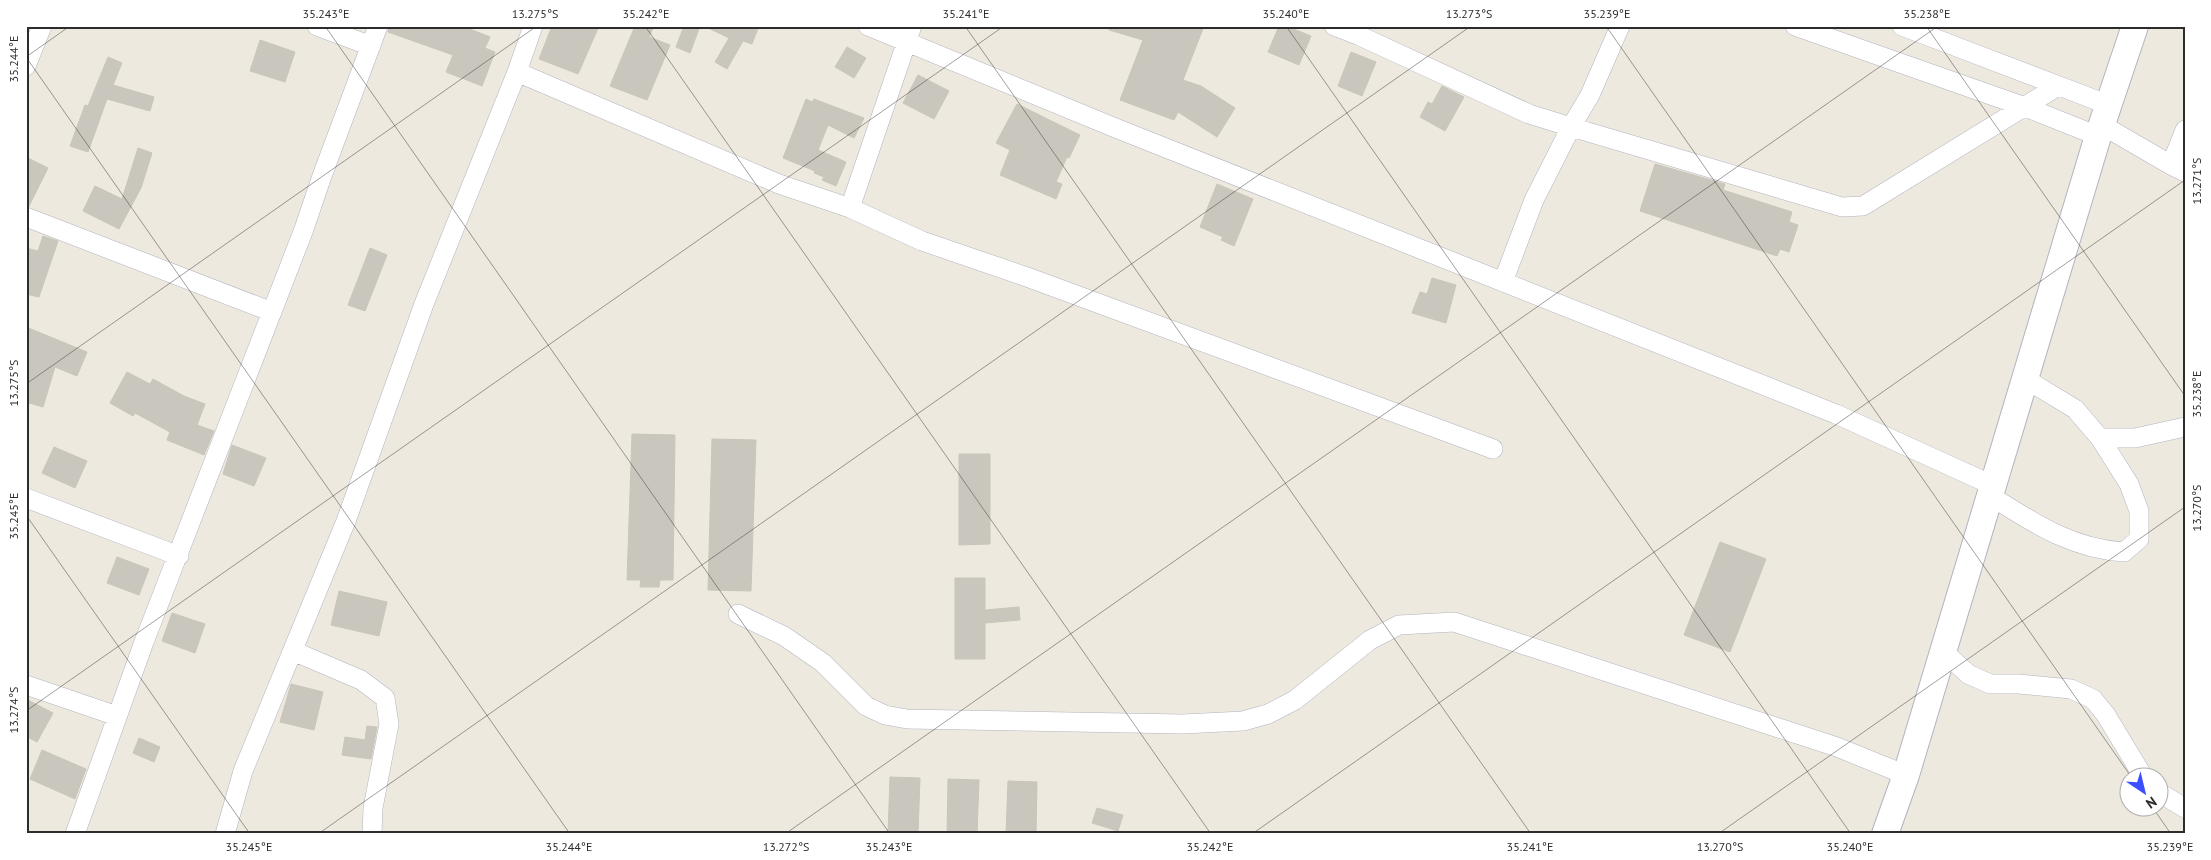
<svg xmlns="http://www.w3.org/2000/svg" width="2211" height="860" viewBox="0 0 2211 860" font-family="'PT Sans',sans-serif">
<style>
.building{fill:#c9c7bd;stroke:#cac5b8}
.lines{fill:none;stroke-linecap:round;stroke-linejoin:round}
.street-casing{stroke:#b2b3c0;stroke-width:20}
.secondary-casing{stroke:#b2b3c0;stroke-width:28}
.street{stroke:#fff;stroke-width:19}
.secondary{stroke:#fff;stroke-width:26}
.ticks{fill:none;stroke:#2c2c2c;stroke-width:1;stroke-opacity:0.45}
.neatline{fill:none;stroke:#2c2c2c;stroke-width:2}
.ticks-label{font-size:12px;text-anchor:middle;fill:#2c2c2c}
</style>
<rect width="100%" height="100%" fill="#eee9df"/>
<!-- building -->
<path class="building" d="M389,26H462L490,37L485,48L495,52L482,86L446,72L453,55L388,32Z
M552,26H599L578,74L539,59Z
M635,26H654L649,37L670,45L647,100L610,86Z
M684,26H700L690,53L676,47Z
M704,26H759L752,44L743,41L727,69L715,62L729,38Z
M1109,26H1204L1183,80L1201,86L1235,108L1217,137L1178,112L1174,120L1120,100L1143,40L1109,30Z
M1279,26H1286L1311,36L1299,65L1268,52Z
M260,40L295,52L285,82L250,71Z
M847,47L866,58L854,78L835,67Z
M1351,52L1376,62L1362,96L1338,86Z
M108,57L122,63L113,85L154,97L150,111L107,99L88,152L70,146L85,105L88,106Z
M918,75L949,91L934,119L903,103Z
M1442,86L1464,97L1445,131L1420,117L1428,102L1432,104Z
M806,99L812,102L814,99L864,118L854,138L828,125L818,150L846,162L836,186L822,180L824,177L814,173L815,171L783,158Z
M1017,104L1080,135L1069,158L1067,157L1056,182L1062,184L1056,199L1000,175L1010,150L996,143Z
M138,148L152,153L141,188L119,229L83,211L95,186L122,199Z
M26,157L48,168L29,206H26Z
M1655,164L1725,184L1723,190L1792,212L1789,222L1798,225L1789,252L1780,249L1777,256L1640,211Z
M1217,184L1253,199L1234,246L1221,240L1223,237L1200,227Z
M43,236L58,241L39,297L26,294V248L38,251Z
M370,248L387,255L365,311L348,305Z
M1432,278L1456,285L1446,323L1412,313L1420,292L1427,294Z
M26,327L87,352L77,376L55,367L43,407L26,402Z
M127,372L150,384L153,379L184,396L205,404L197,425L214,431L204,455L167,440L170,432L135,413L133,416L110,403Z
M632,434L675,435L673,580H660L659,587H640L641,580H627Z
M712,439L756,440L751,591L708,590Z
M232,445L266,458L254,486L223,474Z
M54,447L87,461L75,488L42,473Z
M959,454H990V544L959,545Z
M1720,542L1766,559L1730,652L1684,635Z
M117,557L149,569L139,595L107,583Z
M955,578H985V610L1019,607L1020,620L985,623V659H955Z
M339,591L387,602L379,636L331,625Z
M172,613L205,624L195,653L162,641Z
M291,684L323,692L314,730L280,722Z
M26,699L53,713L37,742L26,736Z
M367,726L377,727L371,759L342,755L345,737L365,740Z
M139,738L160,747L154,762L133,753Z
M42,750L86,769L75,799L30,779Z
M890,777L920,778L918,834H888Z
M948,779L979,780L977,834H947Z
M1008,781L1037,782L1036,834H1006Z
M1097,808L1123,815L1118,831L1092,823Z"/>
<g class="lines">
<!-- street casing -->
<g class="street-casing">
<path id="street" d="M317,26L371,46
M868,26L1118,129L1836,414L1992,485
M1334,26L1360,36L1529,114L1571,127L1590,95L1620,26
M1795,26L2025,107L2098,136
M1902,26L2109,105
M26,66L42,26
M517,72L779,184L850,208L922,241L1027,277L1493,449
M2102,125L2171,165
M2185,130L2171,165L2185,172
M850,208L912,26
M26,217L272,312
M1503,282L1534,200L1571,127L1842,207L1863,206L2058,86
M2024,378L2075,409L2100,438H2135L2185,427
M1989,495C2032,522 2071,549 2124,552L2139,539V511L2129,484L2100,438
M26,498L179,556
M738,614L784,636L823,663L866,706L885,715L907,719L1183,724L1243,721L1268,714L1295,700L1370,640L1399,625L1454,622L1837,747L1906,775
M293,651L361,680L385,698L389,724L373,808L372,834
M1943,651L1968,674L1990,684H2019L2071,689L2093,699L2106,715L2144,778
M26,685L117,716
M2158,792L2185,808
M75,834L144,642L304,229L322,176L378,26
M225,834L243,771L346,521L424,304L517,72L533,26"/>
</g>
<!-- secondary casing -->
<g class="secondary-casing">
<path id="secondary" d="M1885,834L1906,775L2098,136L2135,26"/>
</g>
<!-- street -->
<use href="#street" class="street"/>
<!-- secondary -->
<use href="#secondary" class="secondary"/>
</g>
<!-- ticks -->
<path class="ticks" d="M325,26L890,834M645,26L1211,834M965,26L1531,834M1286,26L1851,834M1606,26L2132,778M1926,26L2185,396M26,57L570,834M26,57L70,26M26,384L537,26M26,515L250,834M26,711L1004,26M2153,808L2171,834M318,834L1471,26M785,834L1938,26M1252,834L2185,180M1718,834L2185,507"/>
<!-- border -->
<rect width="2211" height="860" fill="none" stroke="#ffffff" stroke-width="55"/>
<!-- north arrow -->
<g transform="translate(2144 792) rotate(145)"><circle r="24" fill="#ffffff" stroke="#ababab"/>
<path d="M0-4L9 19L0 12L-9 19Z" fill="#3c4ffe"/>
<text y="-8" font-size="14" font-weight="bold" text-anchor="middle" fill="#2c2c2c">N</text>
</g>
<rect x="28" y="28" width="2156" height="804" class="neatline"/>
<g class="ticks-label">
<text x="326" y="18">35.243°E</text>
<text x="535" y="18">13.275°S</text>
<text x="646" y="18">35.242°E</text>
<text x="966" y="18">35.241°E</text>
<text x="1286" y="18">35.240°E</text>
<text x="1469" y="18">13.273°S</text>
<text x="1607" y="18">35.239°E</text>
<text x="1927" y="18">35.238°E</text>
<text transform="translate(14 59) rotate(-90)" y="4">35.244°E</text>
<text transform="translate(2197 181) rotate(-90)" y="4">13.271°S</text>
<text transform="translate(14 383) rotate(-90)" y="4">13.275°S</text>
<text transform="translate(2197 394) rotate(-90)" y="4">35.238°E</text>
<text transform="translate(2197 508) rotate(-90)" y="4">13.270°S</text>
<text transform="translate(14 516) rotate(-90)" y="4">35.245°E</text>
<text transform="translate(14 710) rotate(-90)" y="4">13.274°S</text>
<text x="249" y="851">35.245°E</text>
<text x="569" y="851">35.244°E</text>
<text x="786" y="851">13.272°S</text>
<text x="889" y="851">35.243°E</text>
<text x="1210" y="851">35.242°E</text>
<text x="1530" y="851">35.241°E</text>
<text x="1720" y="851">13.270°S</text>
<text x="1850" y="851">35.240°E</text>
<text x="2170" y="851">35.239°E</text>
</g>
</svg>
